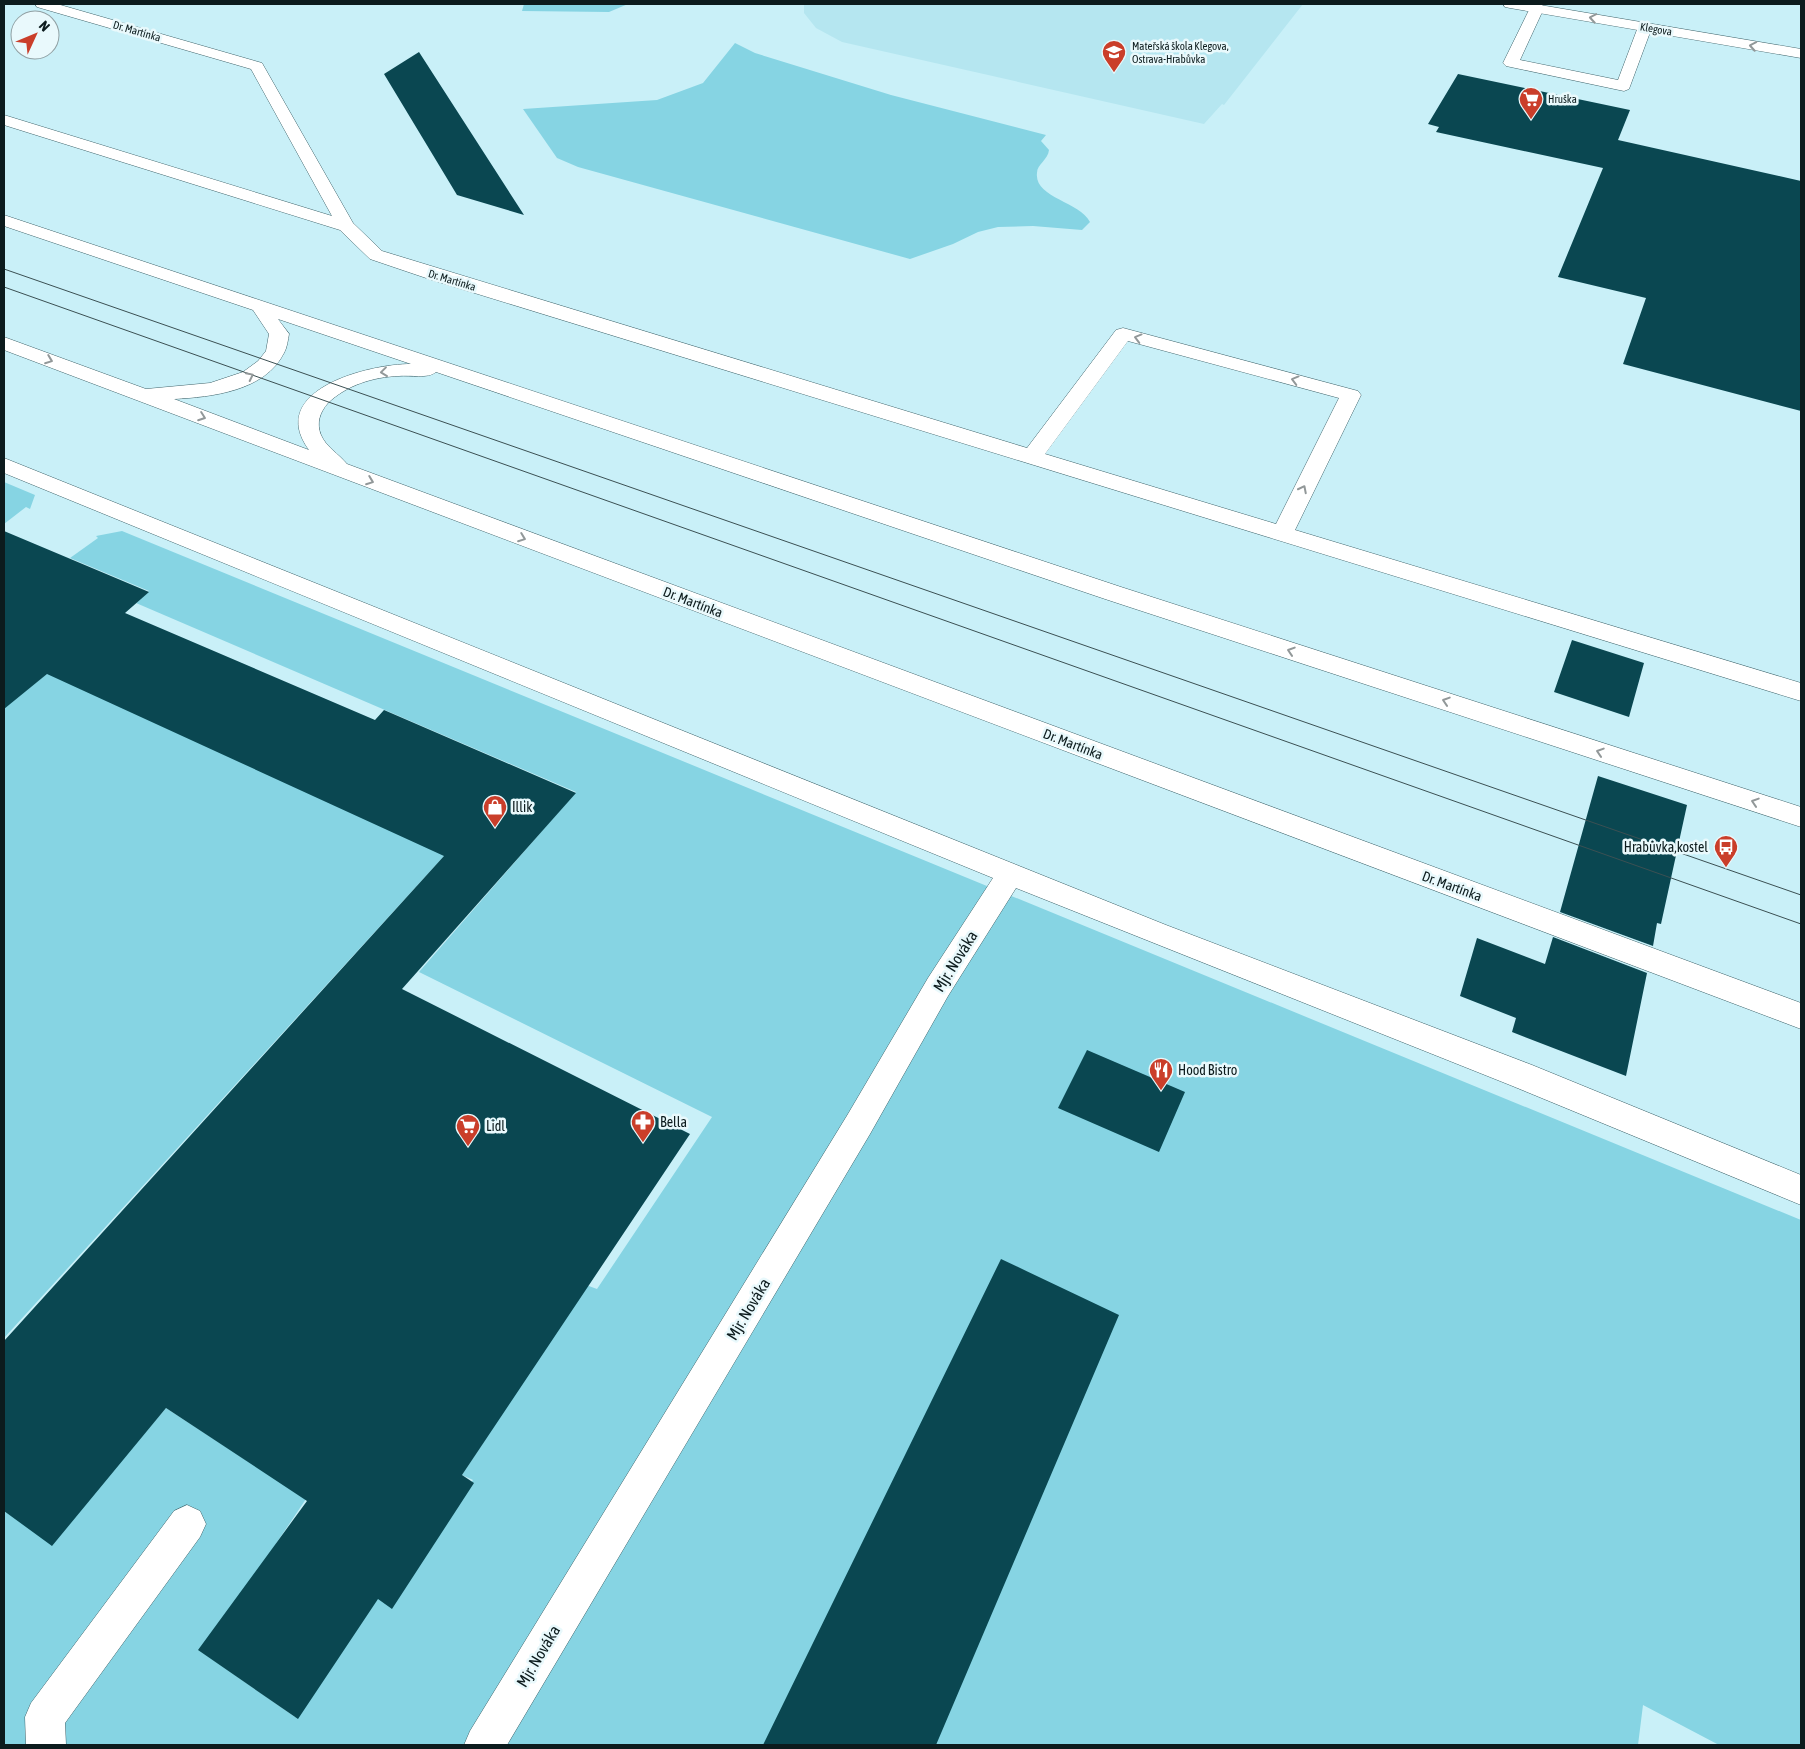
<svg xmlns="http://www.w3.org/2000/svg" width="1805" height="1749" viewBox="0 0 1805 1749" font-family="'Asap Condensed',sans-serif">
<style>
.built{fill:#b5e6f0}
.green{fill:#86d4e3}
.building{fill:#0a4751}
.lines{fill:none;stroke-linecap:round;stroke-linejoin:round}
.lane-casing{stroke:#41656c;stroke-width:1}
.street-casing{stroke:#41656c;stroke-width:1}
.lane{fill:#fff;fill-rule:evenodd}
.street{fill:#fff;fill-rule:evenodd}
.tram{stroke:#3b5053;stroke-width:1}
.oneway{stroke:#929899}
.labels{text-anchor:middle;stroke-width:5;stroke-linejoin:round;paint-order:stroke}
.far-street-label{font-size:11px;fill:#0c1b1d;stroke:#e9f9fc}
.far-poi-label{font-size:11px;fill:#0c1b1d;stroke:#e9f9fc;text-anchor:start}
.street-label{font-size:14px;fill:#0c1b1d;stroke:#e9f9fc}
.poi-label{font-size:14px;fill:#0c1b1d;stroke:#e9f9fc;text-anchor:start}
.near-street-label{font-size:16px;fill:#0c1b1d;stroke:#e9f9fc}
</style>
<rect width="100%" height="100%" fill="#c9f0f8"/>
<!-- built -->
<path class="built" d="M804,4H1303L1224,105L1222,104L1204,124L842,42L816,28L804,13Z"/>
<!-- green -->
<path class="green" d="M524,4H628L609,12L522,11Z
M735,43L755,53L891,95L1046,135L1041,141L1049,150C1048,160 1037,164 1037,173C1034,198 1079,201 1090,222L1082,230L1033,226L998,227L978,232L953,244L910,259L578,167L557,158L523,109L657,100L703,83Z
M4,482L35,495L30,509L26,507L4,524Z
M122,531L1801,1220V1745H1719L1643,1705L1638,1745H4V1509L52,1542L166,1408L306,1499L269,1554L212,1659L295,1717L376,1597L390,1606L473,1480L462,1475L586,1285L597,1289L712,1117L419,972L576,792L136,603L149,591L70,558L98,538L96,536Z
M48,673L445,855L4,1338V701L10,703Z"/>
<!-- building -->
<path class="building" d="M419,52L524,215L457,195L384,74Z
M1458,74L1630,110L1618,140L1801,181V411L1623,364L1646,298L1558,277L1603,168L1436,132L1439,127L1428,124Z
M4,531L149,592L125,613L375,720L384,710L576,793L402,989L690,1134L462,1475L474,1483L392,1609L378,1599L298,1719L198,1650L307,1501L166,1408L52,1546L4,1511V1341L444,856L47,674L4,709Z
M1572,640L1644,663L1629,717L1554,692Z
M1598,776L1687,805L1661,924L1657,923L1653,946L1560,912Z
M1553,937L1647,973L1626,1076L1512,1032L1516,1018L1460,996L1477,938L1545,964Z
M1087,1050L1185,1092L1159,1152L1058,1108Z
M1001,1259L1119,1315L936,1745H763Z"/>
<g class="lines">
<!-- lane casing -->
<g class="lane-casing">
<path id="lane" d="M1537,4L1542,5L1544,8L1520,60L1618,80L1638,27L1640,24H1650L1652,27L1629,89L1624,91L1506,66L1503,63L1530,8L1532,5Z
M187,1505L200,1511L206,1524L200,1537L65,1723L66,1745H26L25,1717L31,1703L174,1511Z"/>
</g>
<!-- street casing -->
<g class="street-casing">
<path id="street" d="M35,4H57L262,63L353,223L382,251L1027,448L1116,330L1123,328L1358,391L1361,395L1295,530L1801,683V701L429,279L370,259L340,230L4,125V115L332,216L251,69L37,7ZM1128,341L1339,398L1276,524L1045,454Z
M1503,4H1534L1801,49V58L1510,8L1505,7Z
M4,215L1121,587L1801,807V827L1105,599L436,372C428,379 410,375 399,376C373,377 347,385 328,403C320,412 316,423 321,435C326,447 339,454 347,464L1801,1003V1029L4,350V337L146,389L210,383L243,372L258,361L266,351L269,334L253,310L4,226ZM278,319L411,364C369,364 265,390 309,450L174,399C212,397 265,391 284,353C287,348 288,340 289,334Z
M4,458L1166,925L1532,1065L1801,1175V1205L1510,1085L1016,888L948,996L870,1134L507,1745H464L470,1731L848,1114L928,978L993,878L4,473Z"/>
</g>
<!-- lane -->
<use href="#lane" class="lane"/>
<!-- street -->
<use href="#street" class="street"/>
<!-- tram -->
<path class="tram" d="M4,269L1801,895
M4,287L1801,924"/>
</g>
<!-- one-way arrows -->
<defs><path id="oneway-chevron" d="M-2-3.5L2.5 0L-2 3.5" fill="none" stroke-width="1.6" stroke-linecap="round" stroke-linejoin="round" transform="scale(1.25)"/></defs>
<g class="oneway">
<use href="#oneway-chevron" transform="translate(1593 18) rotate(-170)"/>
<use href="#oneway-chevron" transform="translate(1753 46) rotate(-170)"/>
<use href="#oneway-chevron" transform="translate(1138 338) rotate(-165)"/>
<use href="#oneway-chevron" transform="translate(49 360) rotate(21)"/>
<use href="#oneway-chevron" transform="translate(384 372) rotate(173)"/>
<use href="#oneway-chevron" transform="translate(250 376) rotate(-26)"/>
<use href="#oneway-chevron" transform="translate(1295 380) rotate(-165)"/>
<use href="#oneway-chevron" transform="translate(202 417) rotate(20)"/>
<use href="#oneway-chevron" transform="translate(370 481) rotate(21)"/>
<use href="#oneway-chevron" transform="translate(1303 489) rotate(-63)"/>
<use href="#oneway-chevron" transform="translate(522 538) rotate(21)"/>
<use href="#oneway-chevron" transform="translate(1291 651) rotate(-162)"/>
<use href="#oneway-chevron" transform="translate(1446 701) rotate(-162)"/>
<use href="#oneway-chevron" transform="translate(1600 752) rotate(-162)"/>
<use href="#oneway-chevron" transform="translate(1755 802) rotate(-162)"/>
</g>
<!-- icons -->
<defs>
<g id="school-pin" transform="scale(1.25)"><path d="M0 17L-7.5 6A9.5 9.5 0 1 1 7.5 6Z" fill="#ca3e2a" stroke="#e9f9fc"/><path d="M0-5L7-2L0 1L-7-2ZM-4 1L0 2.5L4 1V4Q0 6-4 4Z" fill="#fff"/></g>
<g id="supermarket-pin" transform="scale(1.25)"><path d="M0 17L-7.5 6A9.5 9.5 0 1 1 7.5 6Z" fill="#ca3e2a" stroke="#e9f9fc"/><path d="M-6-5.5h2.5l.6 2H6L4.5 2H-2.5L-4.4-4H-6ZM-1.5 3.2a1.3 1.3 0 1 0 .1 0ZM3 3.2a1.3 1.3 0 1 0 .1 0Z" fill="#fff"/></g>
<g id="shop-pin" transform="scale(1.25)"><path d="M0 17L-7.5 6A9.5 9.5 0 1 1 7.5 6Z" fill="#ca3e2a" stroke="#e9f9fc"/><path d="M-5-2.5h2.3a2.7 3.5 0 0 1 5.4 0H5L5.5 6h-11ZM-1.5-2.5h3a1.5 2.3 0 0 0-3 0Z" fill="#fff"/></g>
<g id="bus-pin" transform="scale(1.25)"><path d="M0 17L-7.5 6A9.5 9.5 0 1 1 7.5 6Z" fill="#ca3e2a" stroke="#e9f9fc"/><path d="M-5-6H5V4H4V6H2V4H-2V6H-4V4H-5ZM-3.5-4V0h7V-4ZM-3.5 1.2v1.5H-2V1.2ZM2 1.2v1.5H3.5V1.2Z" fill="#fff"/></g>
<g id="restaurant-pin" transform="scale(1.25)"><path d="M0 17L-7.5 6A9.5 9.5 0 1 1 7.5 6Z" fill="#ca3e2a" stroke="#e9f9fc"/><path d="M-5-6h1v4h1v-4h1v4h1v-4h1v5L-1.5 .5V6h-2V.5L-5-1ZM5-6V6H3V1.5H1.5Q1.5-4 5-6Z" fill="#fff"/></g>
<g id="pharmacy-pin" transform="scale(1.25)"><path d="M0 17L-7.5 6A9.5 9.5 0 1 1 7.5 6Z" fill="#ca3e2a" stroke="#e9f9fc"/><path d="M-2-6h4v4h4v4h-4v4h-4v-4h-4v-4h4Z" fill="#fff"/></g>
</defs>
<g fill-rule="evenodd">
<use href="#school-pin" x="1114" y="52"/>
<use href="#supermarket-pin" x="1531" y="99"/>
<use href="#shop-pin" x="495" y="807"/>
<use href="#bus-pin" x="1726" y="847"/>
<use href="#restaurant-pin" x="1161" y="1070"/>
<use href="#pharmacy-pin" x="643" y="1122"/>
<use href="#supermarket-pin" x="468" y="1126"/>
</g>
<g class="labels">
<!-- far-street labels -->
<g class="far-street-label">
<text transform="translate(1656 29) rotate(10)" y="4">Klegova</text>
<text transform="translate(137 31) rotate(16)" y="4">Dr. Martínka</text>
<text transform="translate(452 280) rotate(17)" y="4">Dr. Martínka</text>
</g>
<!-- far-poi labels -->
<g class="far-poi-label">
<text x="1132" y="50">Mateřská škola Klegova,<tspan x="1132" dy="13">Ostrava-Hrabůvka</tspan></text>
<text x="1548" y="103">Hruška</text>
</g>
<!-- street labels -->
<g class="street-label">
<text transform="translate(693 602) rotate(21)" y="5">Dr. Martínka</text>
<text transform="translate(1073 744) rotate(21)" y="5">Dr. Martínka</text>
<text transform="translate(1452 886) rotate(20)" y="5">Dr. Martínka</text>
</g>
<!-- poi labels -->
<g class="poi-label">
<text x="512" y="812">Illik</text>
<text x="1708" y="852" text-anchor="end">Hrabůvka,kostel</text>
<text x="1178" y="1075">Hood Bistro</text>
<text x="660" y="1127">Bella</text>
<text x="486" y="1131">Lidl</text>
</g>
<!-- near-street labels -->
<g class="near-street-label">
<text transform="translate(955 961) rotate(-58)" y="6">Mjr. Nováka</text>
<text transform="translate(748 1309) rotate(-59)" y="6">Mjr. Nováka</text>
<text transform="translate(538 1656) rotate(-59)" y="6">Mjr. Nováka</text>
</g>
</g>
<!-- border -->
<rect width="1805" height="1749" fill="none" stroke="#0c1b1d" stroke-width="10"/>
<!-- north arrow -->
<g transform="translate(35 35) rotate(46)"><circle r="24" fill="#e9f9fc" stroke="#91a0a3"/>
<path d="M0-4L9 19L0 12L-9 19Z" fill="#ca3e2a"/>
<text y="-8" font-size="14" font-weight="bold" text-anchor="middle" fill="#0c1b1d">N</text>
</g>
</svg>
